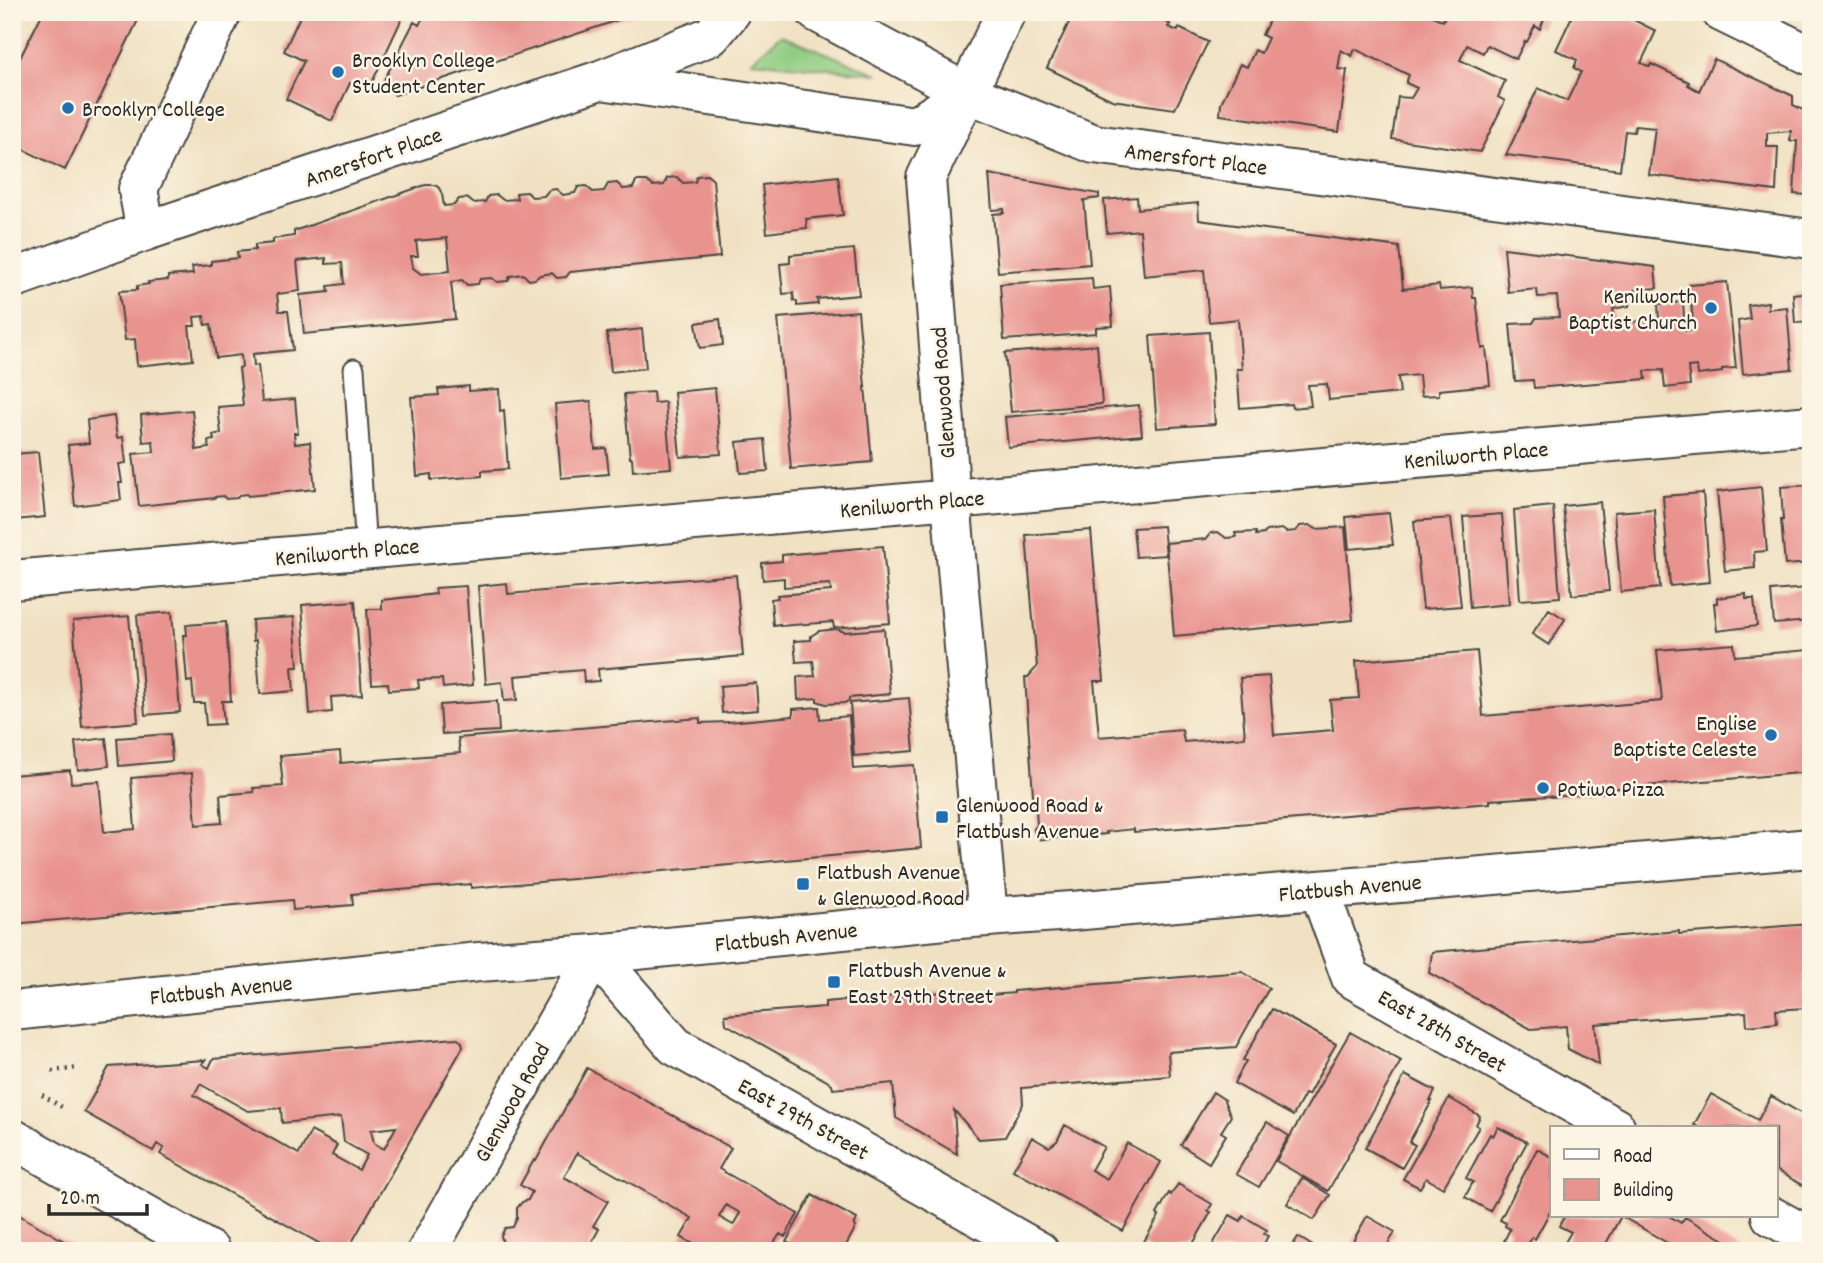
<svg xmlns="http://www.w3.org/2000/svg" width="1823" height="1263" viewBox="0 0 1823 1263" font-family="Dekko,sans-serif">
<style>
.green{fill:#8ecb80;stroke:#5c7b56;stroke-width:2}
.building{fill:#e9938f;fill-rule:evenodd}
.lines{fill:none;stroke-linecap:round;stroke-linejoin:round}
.lane-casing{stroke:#494642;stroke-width:23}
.street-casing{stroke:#494642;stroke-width:42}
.secondary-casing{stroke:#494642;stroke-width:42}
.primary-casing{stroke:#494642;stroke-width:42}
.path{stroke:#494642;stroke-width:4.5;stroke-dasharray:2 5;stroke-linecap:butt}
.lane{stroke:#fff;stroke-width:19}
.street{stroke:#fff;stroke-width:38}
.secondary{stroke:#fff;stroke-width:38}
.primary{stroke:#fff;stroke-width:38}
.poi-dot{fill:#1f6fb2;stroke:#fcf5e5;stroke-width:2.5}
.labels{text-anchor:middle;stroke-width:5;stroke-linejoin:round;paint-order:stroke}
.poi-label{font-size:23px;fill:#2b2b2b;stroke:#fcf5e5;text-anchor:start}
.street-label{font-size:23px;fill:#2b2b2b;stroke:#fcf5e5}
</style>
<rect width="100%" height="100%" fill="#fcf5e5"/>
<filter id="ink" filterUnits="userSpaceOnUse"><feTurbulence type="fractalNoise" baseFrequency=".0143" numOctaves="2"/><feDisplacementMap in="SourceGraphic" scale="14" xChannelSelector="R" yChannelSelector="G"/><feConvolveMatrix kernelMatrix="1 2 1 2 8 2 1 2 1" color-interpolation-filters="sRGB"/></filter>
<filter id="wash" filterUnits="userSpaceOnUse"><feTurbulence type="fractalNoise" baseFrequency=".00686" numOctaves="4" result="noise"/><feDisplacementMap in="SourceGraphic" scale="28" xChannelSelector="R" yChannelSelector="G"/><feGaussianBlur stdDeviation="1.57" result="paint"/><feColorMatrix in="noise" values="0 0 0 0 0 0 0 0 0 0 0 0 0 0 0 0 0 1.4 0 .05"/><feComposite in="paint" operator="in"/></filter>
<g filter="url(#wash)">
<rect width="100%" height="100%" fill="#f0e1c2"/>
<!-- green -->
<path class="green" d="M781,35L878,74L751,61Z"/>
<g id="blocks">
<!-- building -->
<path class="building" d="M43,12H142L65,170L12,144V74Z
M302,12H405L368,91L350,83L332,121L286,99L304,61L284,51Z
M426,12H510L514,14L521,12L639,13L395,95L382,84L414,22L419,25Z
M1074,12H1146L1170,24L1168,27L1178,31L1179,28L1208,42L1175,109L1112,100L1047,68Z
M1273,12H1424L1443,21L1447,12H1547L1540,29L1535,26L1527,42L1525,41L1516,59L1487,45L1483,53L1467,45L1460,60L1505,81L1498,97L1505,101L1480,152L1392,139L1398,97L1411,98L1417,88L1406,83L1409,75L1355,49L1352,56L1341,50L1338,69L1347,70L1339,132L1220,115L1221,103L1240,64L1247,67L1255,50L1261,53L1268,38L1262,35Z
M1574,12H1618L1656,31L1641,63L1650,67L1651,64L1689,82L1688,85L1699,91L1714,59L1793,96V105L1811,114V166H1809L1807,195L1794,194L1797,141H1790L1791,131L1767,133V147H1778L1776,191L1649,175L1655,128L1635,126L1634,132L1625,131L1620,170L1506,155L1538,88L1567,101L1581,72L1574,68L1577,60L1556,50Z
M989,174L1099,194V198L1084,200L1090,264L998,272L993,214L1004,213V209L992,210Z
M707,175L713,180L720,257L570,272L566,277L557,278L552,273L540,275L535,279L529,280L523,274L510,276L508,281L497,282L492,278L480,279L478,284L467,285L462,280L451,282L455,319L304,334L300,295L329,292L328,286L344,284L342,263L326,264V258L297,261L300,291L277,294L279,311H288L293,350L253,354L254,366L258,365L262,402L295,399L298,433H294L295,444L310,442L315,489L248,496L247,494L239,495L237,498L226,499L223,496L215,497V498L139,506L133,454L154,452L153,441L143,442L141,415L192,410L196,450L209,448L208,441L214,440L213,435L221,433L218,407L243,405L239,368L242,367L241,355L216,358L211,324L205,325L204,316L194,317L195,326H189L193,360L137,366L135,339L125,340L119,291L137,290V286L149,284L148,282L168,280V276L193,274L192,267L211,265V261L238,258L237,252L255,250V245L273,243V239L294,236V231L425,185H435L439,188L442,194L444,206L454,205L459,199L467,198L473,203L485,202L488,196L497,195L503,200L517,199L516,193L527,192L532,197L544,196L549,190L556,189L563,195L575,193L578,187L586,186L593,192L604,191L608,184L617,183L623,189L633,188L636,181H647L653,186L664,185L667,178L677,177L683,183L695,182L697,176ZM447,238L450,271L421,274L413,268L411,256H418L416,241Z
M838,176L843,215L806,219L807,228L767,233L762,185Z
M1137,197L1138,209L1198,203L1199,220L1399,247L1403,289L1439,285L1440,290L1472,287L1473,298H1476L1482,348H1486L1490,385L1439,390V395L1421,396L1419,375L1398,377L1400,393L1329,400L1327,384L1308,385L1311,406L1292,408L1291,404L1240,408L1237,369H1242L1238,319L1209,322L1204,270L1144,276L1140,230L1107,233L1104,200Z
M1504,248L1655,267L1657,288L1634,290L1629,299V306L1613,309L1615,323L1659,320L1658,304L1683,302L1685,331L1694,330L1689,285L1727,282L1736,368L1722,369V372L1698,375L1697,366L1688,367L1690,385L1665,388L1663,370L1645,371L1646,379L1534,388L1533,380L1515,381L1510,324L1533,323L1536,318L1559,317L1557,296L1538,297L1537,289L1508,292Z
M854,249L859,295L817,299L818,304L797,306V301H794L793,293L783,294L780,264L790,263V255Z
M1092,278L1093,289L1110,287L1113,326L1096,327V333L1004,340L1000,284Z
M1811,292V322L1795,323L1793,294Z
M1768,302V309L1787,307L1792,369L1743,374L1738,321L1750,319L1748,305Z
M858,311L872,462L791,469L778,318Z
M720,319L723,345L700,348L696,323Z
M642,329L646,368L611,372L607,333Z
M1209,332L1215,424L1157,428L1150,336Z
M1097,345L1102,404L1011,412L1005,353Z
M469,386V391L499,389L500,411L504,410L508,469L482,471V476L431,480V474L417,476L411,397L439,395L438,389Z
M715,388L721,454L680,457L674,392Z
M653,392L654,403L665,402L671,468L633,471L632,458H630L624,394Z
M591,401L595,449L606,448L609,474L561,478L555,404Z
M1139,405L1142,435L1008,447L1005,417Z
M114,416L117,438L123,437L126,463L119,464L122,483H119L121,500L75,506L68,445L89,443L87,420Z
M765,439L768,471L740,473L737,442Z
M38,452L45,517L15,520L12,487V467H15L14,454Z
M1811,485V563L1785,565L1781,520H1783L1781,487Z
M1761,487L1767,551L1754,552L1755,568L1725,571L1717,492Z
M1703,493L1710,582L1670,586L1663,496Z
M1600,502L1609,591L1572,595L1563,506Z
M1553,506L1560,597L1520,600L1514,510Z
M1654,509L1660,588L1621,592L1614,512Z
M1389,513L1393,545L1349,549L1346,517Z
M1502,514L1509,604L1470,608L1463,517Z
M1451,518L1461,606L1423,609L1414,521Z
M1310,525L1316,529L1345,527L1353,620L1174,636L1166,543L1206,539L1211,533L1218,532L1226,538L1236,537L1235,533L1256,532V535L1264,534L1266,531L1282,529L1286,532L1296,531L1300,526Z
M1163,526L1166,555L1136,557L1133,528Z
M1091,530L1104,681H1094L1099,737L1182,730L1184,742L1245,737L1240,678L1269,676L1274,735L1333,730L1330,700L1359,698L1356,661L1477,651L1483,716L1662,701L1657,650L1734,644L1735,656L1809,650L1811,669V772L1609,789V792L1551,797L1550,796L1490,800V803L1191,828V827L1134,832V829L1106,832L1107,834L1051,838L1046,840H1041L1035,835L1034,829L1037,825L1036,810H1034L1025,677H1028L1037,667L1026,535Z
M883,546L890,623L834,628L833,622L780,626V624L773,625L771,599L778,598L777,595L831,591L830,584L784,587V578L763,580L762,563L782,561V555Z
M736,575L743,656L598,669L599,681L584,682L583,670L515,676L517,700L504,701L502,682L486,684L478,586L507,583L508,594Z
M466,586L473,685L443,688L442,679L418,680L419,688L389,690L388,683L372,684L367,609H382V600L436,594L435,588Z
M1807,588L1810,621L1774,624L1771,591Z
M1746,594V599H1754L1757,626L1717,631L1714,603H1717V598Z
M355,601L362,695L331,697L332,712L310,714L302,605Z
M1549,609L1565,619L1549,645L1532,634Z
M172,612L180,712L145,715L137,615Z
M129,616L138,722L82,727L73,621Z
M294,617L298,667H292L294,691L260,694L256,640L253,641L252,620Z
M226,622L231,701H222L224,724L206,725L204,703H194L192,681L187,682L183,635H187L186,625Z
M837,629L844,632L884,629L890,694L849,698V701L844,703L826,704L817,701V698L798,700L797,677L815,676L813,661L796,662L794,641L811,640V636L819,631Z
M756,683L758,710L722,713L720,686Z
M909,698L914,751L854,756L850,703Z
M497,701L499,731L442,734L440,705Z
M819,707L820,719L849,716L853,769L914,765L921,848L471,888V884L352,894L353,905L293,910L292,900L12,924V775L70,770L71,783L99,781L104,832L135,829L131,778L192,773L196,825L222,823L220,795L254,792L253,788L283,786L280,756L340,751L341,763L460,753L458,738L700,718V723L728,722L793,716V709Z
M170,734L172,761L119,766L117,738Z
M106,738L109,766L78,770L75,742Z
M1811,924V975H1804L1806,1008L1776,1010L1777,1023L1747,1026L1746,1012L1595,1024L1599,1065L1568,1049L1566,1026L1531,1029L1429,973L1432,952L1679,931V934Z
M1242,972L1269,988L1236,1047L1168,1052L1170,1076L1022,1088L1023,1104L1005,1137L979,1139L954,1110L957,1154L896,1118L893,1083L833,1089L832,1084L726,1024L725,1015L825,1007V1002L944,992L945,999L1014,993V991Z
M1272,1009L1336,1044L1308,1095L1305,1094L1293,1116L1234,1083L1246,1061L1243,1060Z
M1350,1032L1401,1061L1328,1191L1276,1161Z
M456,1038L462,1042L463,1047L347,1251H333L160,1154L164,1148L157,1144L153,1151L84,1112L109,1067L205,1060L202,1064L209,1068L213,1059ZM200,1084L248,1111L281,1108L282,1123L341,1117L344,1142L367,1155L359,1170L332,1155L337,1145L311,1131L299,1154L194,1095ZM396,1127L384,1149L374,1143L371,1130Z
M587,1068L731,1148L719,1169L798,1214L785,1237L780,1234L772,1246L780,1251H706L681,1237L692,1218L577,1153L564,1177L608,1201L593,1226L599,1229L587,1251H499L503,1243L501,1236L505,1228L513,1227L517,1218V1208L522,1202L528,1200L532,1192L520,1185L534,1160L536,1161ZM726,1205L740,1213L733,1225L719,1217Z
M1405,1075L1435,1091L1430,1101H1432L1409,1142L1415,1145L1402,1168L1365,1148Z
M1809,1083H1811V1190L1776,1170V1128H1700L1694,1125L1711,1094L1758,1120L1771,1096L1806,1116Z
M1213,1092L1225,1100L1224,1101L1231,1116L1221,1132L1226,1135L1209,1163L1181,1145Z
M1449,1098L1480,1116L1476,1125L1479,1127L1443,1188L1426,1178L1420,1188L1403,1179Z
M1267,1122L1289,1136L1259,1187L1236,1174Z
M1065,1125L1104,1147L1091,1170L1107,1179L1127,1143L1161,1162L1123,1231L1013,1170L1032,1137L1049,1147L1057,1141Z
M1498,1127L1527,1142L1490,1211L1465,1197L1473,1182L1466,1178L1490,1134L1493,1136Z
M1537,1149L1552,1157V1208L1535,1239L1532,1237L1525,1251H1523L1504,1241L1510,1229L1505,1226L1506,1223L1500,1220Z
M1302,1178L1330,1195L1314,1220L1287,1204Z
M1178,1184L1212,1204L1208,1211L1211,1212L1189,1251H1152L1142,1245L1159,1216L1157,1214L1169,1193L1171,1195Z
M812,1195L857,1219L854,1226L856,1227L843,1251H799L800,1249L786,1242Z
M12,1211L47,1231L81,1251H12Z
M1230,1215L1241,1221L1243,1216L1267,1230L1264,1234L1268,1236L1260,1251H1209Z
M1367,1216L1395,1232L1384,1251H1365L1352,1243Z
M1565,1216H1669L1681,1223L1685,1217L1743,1251H1665L1669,1244L1621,1216L1602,1251H1560L1571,1232L1559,1226Z
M1298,1237L1321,1251H1289Z"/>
</g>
</g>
<g filter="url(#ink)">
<use href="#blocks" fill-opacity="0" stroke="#494642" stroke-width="2"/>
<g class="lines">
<!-- lane casing -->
<g class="lane-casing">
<path id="lane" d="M354,369L366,550"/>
</g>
<!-- street casing -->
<g class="street-casing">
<path id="street" d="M816,12L967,93L1094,144L1811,239
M1721,12L1811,56
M601,80L915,126L967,93
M146,231L138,189L222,12
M12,279L146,231L600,80L711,36L731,12
M12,580L1811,425
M1319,890L1351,978L1616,1128
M988,917L951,500L926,178L1006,12
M1771,1216L1811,1238
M427,1251L595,954L675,1046L1039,1251"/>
</g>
<!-- secondary casing -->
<g class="secondary-casing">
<path id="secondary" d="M12,1138L210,1251"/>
</g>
<!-- primary casing -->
<g class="primary-casing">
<path id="primary" d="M12,1011L479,962L595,954L946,920L1072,911L1811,848"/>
</g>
<!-- path -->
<path class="path" d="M12,26L19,12
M52,1071L78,1068
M42,1095L65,1109"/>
<!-- lane -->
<use href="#lane" class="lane"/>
<!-- street -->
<use href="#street" class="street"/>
<!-- secondary -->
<use href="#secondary" class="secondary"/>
<!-- primary -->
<use href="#primary" class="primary"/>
</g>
</g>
<!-- markers -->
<g class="poi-dot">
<circle cx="338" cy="72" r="7"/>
<circle cx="68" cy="108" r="7"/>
<circle cx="1711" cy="308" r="7"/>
<circle cx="1771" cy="735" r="7"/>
<circle cx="1543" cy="788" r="7"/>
<rect x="935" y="810" width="14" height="14" rx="3.5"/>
<rect x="796" y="877" width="14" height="14" rx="3.5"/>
<rect x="827" y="975" width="14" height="14" rx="3.5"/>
</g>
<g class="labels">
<!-- poi labels -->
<g class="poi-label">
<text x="352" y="67">Brooklyn College<tspan x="352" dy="26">Student Center</tspan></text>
<text x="82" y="116">Brooklyn College</text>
<text x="1697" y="303" text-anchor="end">Kenilworth<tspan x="1697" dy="26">Baptist Church</tspan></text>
<text x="1757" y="730" text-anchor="end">Englise<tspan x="1757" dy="26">Baptiste Celeste</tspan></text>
<text x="1557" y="796">Potiwa Pizza</text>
<text x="956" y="812">Glenwood Road &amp;<tspan x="956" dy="26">Flatbush Avenue</tspan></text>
<text x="817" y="879">Flatbush Avenue<tspan x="817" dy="26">&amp; Glenwood Road</tspan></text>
<text x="848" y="977">Flatbush Avenue &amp;<tspan x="848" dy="26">East 29th Street</tspan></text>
</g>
<!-- street labels -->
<g class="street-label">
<text transform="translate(373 156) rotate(-19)" y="8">Amersfort Place</text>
<text transform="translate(1196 158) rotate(7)" y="8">Amersfort Place</text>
<text transform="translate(942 393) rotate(-94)" y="8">Glenwood Road</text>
<text transform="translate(1476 454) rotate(-5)" y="8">Kenilworth Place</text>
<text transform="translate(912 503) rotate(-5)" y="8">Kenilworth Place</text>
<text transform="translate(347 551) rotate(-5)" y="8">Kenilworth Place</text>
<text transform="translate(1350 887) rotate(-5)" y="8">Flatbush Avenue</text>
<text transform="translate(786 936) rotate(-6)" y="8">Flatbush Avenue</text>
<text transform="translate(221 989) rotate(-6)" y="8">Flatbush Avenue</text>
<text transform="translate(1443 1030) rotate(30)" y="8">East 28th Street</text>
<text transform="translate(511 1102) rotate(-61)" y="8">Glenwood Road</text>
<text transform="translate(804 1118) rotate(29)" y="8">East 29th Street</text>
</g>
</g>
<!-- margin -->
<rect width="1823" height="1263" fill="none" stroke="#fcf5e5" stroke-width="42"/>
<!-- legend -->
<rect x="1550" y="1126" width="228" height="91" fill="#fcf5e5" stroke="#a8a49b" stroke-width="2"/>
<rect x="1564" y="1149" width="35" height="10" fill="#ffffff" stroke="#a8a49b" stroke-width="2"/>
<text x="1613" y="1162" font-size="21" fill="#2b2b2b">Road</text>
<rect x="1564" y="1179" width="35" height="21" fill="#e9938f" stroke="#a8a49b" stroke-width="2"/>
<text x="1613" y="1196" font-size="21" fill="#2b2b2b">Building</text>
<!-- scale -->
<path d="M49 1204v10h98v-10" fill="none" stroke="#2b2b2b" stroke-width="3.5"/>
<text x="60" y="1204" font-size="21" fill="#2b2b2b" stroke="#fcf5e5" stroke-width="5" paint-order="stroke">20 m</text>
</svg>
